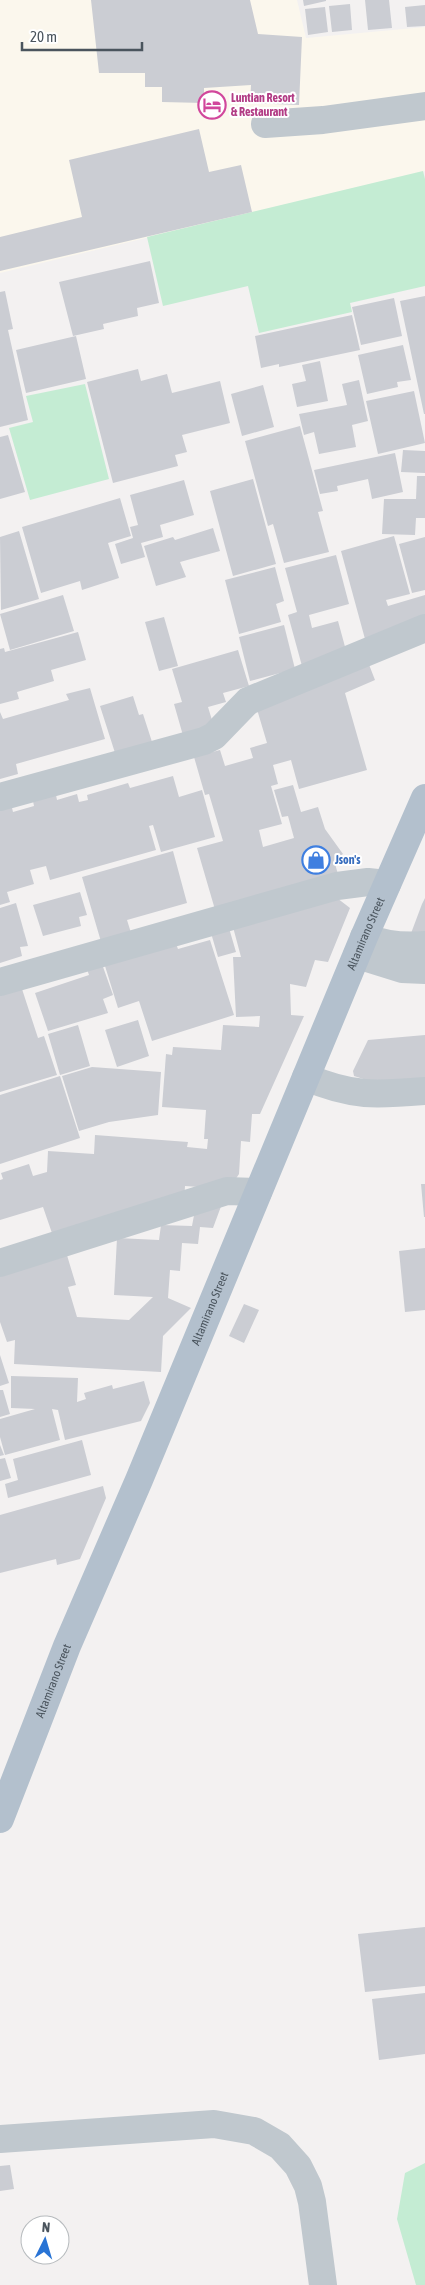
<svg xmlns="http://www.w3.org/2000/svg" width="425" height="2285" viewBox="0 0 425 2285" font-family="'Asap Condensed',sans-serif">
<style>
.commercial{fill:#fbf7ed}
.green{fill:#c4ecd3}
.building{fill:#cbcdd3}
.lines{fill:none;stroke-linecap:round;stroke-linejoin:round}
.minor{stroke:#c0c8ce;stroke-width:28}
.major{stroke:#b3c0cd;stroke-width:28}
.labels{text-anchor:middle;stroke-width:4;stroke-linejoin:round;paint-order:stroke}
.hotel-label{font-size:12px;font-weight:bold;fill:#b23c85;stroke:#fff;text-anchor:start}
.shop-label{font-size:12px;font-weight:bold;fill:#366cbe;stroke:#fff;text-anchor:start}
.street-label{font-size:12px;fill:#4a545d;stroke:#fff}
</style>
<rect width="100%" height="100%" fill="#f3f1f1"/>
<!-- commercial -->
<path class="commercial" d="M0,0H297L306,38L425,27V171L0,273Z"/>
<!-- green -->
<path class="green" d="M423,171L425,179V286L350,303L352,312L259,333L248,286L163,306L147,237Z
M85,384L109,479L30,500L9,428L33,422L26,396Z
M425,2163V2285H416L397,2219L405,2173Z"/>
<!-- building -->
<path class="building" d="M91,0H250L258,34L302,37L299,105L250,103L251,85L204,88V103L162,102V87H145V73H99Z
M303,0H326V1L304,6Z
M365,0H389L392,28L368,30Z
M350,4L352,30L332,32L329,6Z
M425,5V26L407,27L405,7Z
M325,7L328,32L308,35L305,9Z
M199,129L209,172L241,165L252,212L0,271V237L82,217L69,160Z
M150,261L159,303L137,308L138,316L103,324L104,329L73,336L59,282Z
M5,291L13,329L8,330L28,420L0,427V292Z
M425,296V414H424L400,301Z
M394,298L402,336L361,345L352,307Z
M352,315L360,350L279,367V364L261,368L255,336Z
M76,336L86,379L26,393L16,350Z
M403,345L411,380L397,382L398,387L367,394L358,355Z
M320,361L328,401L297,407L292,384L306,381L302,365Z
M138,369L141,381L167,374L172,393L220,381L230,423L182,435L187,452L175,455L178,466L113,483L87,382Z
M359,380L368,421L352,425L356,447L319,454L314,432L304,435L299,414L347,405L342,384Z
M263,385L274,427L242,436L231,394Z
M414,391L425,443L378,454L366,401Z
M300,426L323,511L318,512L329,552L284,563L273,524L268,526L245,441Z
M8,435L25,492L0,499V437Z
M403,450L425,451V473L401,472Z
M395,453L403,492L372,499L368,479L337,486L338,491L320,494L314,470Z
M417,476H425V518H416L415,535L382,534L384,499H416Z
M253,479L276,564L233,576L210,491Z
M184,480L194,515L160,525L163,537L141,543L145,557L121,564L115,544L133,538L130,527L138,525L130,495Z
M120,498L131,536L108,543L119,578L82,590L80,581L41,593L22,527Z
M213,528L220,551L180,562L186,577L156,586L144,546L173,537L175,540Z
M19,531L39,599L1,610L0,537Z
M394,536L410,594L386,600L388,606L425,595V623L365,639L341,551Z
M425,537V590L412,593L399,544Z
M336,555L349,604L309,615L312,628L338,621L347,654L302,666L288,615L297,612L285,568Z
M275,567L284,601L276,604L281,622L239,634L225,580Z
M63,595L74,631L10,650L0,614Z
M164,617L178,666L159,671L145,622Z
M284,625L295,669L250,681L239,637Z
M78,632L86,660L51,670L54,681L17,692L19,699L0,704V649L4,648L5,652Z
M238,650L249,686L223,693L226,702L208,707L215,730L184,739L174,704L182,702L172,669Z
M368,662L375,680L345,693L367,770L299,789L291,760L273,765L278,784L271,786L282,824L259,830L263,847L294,838L288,816L282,817L274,790L293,785L301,812L318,807L325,829L343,854L334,860L339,878L216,913L197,848L223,841L209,794L205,795L194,757L220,750L225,766L253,758L250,748L267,743L256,706Z
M90,688L105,739L16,764L18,774L0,779V712L3,719L69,700L66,694Z
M133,696L139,715L143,714L153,745L116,756L100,706Z
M173,776L179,797L202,790L215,837L161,852L153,825L149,826L156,850L50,880L46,866L30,870L34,884L7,892L10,902L0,905V807L11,804L13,812L34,806L33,801L56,795L57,800L77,794L79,802L88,800L87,795L128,783L130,788Z
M173,851L187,903L127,920L132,936L102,945L82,877Z
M80,892L87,915L79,917L81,926L43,936L33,905Z
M337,898L350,908L328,962L315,960L306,987L290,984L291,1015L304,1016L260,1114H252L250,1142L241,1141L239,1174L229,1189L185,1186L184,1203L53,1236L43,1207L0,1220V1180L3,1179L1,1173L29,1164L33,1176L47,1172L48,1151L94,1154L95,1135L188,1142L187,1147L207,1149L208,1139H204L206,1110L162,1107L166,1054L172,1055L173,1047L221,1050L223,1025L259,1027L260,1016L236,1017L233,957H241L233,927Z
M425,898V936H410L422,904Z
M16,903L28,946L20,947L22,956L0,963V908Z
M229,928L236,952L218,957L211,933Z
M210,940L234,1015L152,1041L139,1001L118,1008L105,966L176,944L178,949Z
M102,964L113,995L103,999L108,1013L48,1031L35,993L89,975L87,969Z
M22,989L38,1038L44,1036L57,1075L0,1092V996Z
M138,1020L149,1056L117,1067L105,1030Z
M78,1025L90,1066L60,1075L48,1034Z
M425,1035V1079L376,1083L354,1076L353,1071L368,1040Z
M92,1067L161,1072L158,1115L109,1122L79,1131L62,1076Z
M60,1076L80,1138L0,1164V1095Z
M421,1184H425V1217H424Z
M223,1201L213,1228L200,1227L198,1244L182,1243L180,1271L170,1270L168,1298L191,1308L163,1336L161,1372L14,1364L15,1340L7,1342L0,1322V1273L66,1252L76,1285L68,1287L77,1317L129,1320L153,1297L114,1295L117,1238L159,1240L161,1225L192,1226L195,1210Z
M425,1248V1310L405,1312L399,1251Z
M244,1304L259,1310L244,1343L229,1336Z
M0,1355L9,1383L0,1386Z
M11,1376L78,1378L77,1402L86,1399L84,1393L112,1385L113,1389L144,1381L150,1403L141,1421L65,1440L58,1410L52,1409L60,1440L5,1455L0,1437V1419L35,1409L11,1408Z
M0,1390H3L10,1414L0,1417Z
M82,1440L91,1475L8,1498L5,1484L18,1480L13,1459Z
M0,1445L4,1455L0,1456Z
M5,1458L11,1478L0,1481V1459Z
M103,1486L106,1498L80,1559L57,1565L56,1559L0,1573V1515Z
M425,1927V1986L365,1992L358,1934Z
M425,1993V2054L379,2060L372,1999Z
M10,2165L14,2189L0,2191V2166Z"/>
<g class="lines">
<!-- minor -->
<path class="minor" d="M265,124L323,120L425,106
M0,797L204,741L214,736L248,701L425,628
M364,937C385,945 403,947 425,945
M357,955L402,969L425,970
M0,982L337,886L368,882L387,884
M306,1077C352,1097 377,1095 425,1091
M0,1263L227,1191L258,1192
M0,2139L214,2124L254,2131L280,2146L298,2166L308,2186L312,2202L323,2285"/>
<!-- major -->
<path class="major" id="s1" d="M0,1819L67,1646L139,1480L364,937L425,798"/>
</g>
<!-- icons -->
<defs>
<g id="hotel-ring" transform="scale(1.4375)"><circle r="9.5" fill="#fff" stroke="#d1479c" stroke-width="1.5"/><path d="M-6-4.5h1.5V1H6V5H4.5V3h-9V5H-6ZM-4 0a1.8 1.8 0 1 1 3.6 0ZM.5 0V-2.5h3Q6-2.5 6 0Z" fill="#d1479c"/></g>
<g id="shop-ring" transform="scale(1.4375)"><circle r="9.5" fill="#fff" stroke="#3f7fe0" stroke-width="1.5"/><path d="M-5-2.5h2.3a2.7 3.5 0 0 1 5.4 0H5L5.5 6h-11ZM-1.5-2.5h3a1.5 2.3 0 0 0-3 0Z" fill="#3f7fe0"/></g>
</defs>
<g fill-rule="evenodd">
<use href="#hotel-ring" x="212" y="105"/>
<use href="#shop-ring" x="316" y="860"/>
</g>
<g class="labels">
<!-- hotel labels -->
<g class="hotel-label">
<text x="231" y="102">Luntian Resort<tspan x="231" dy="14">&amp; Restaurant</tspan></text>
</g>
<!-- shop labels -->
<g class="shop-label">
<text x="335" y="864">Json's</text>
</g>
<!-- street labels -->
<g class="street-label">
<text dy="4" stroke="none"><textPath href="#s1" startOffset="958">Altamirano Street</textPath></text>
<text dy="4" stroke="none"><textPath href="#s1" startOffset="552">Altamirano Street</textPath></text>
<text dy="4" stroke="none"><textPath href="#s1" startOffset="148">Altamirano Street</textPath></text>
</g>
</g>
<!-- north arrow -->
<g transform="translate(45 2240) rotate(5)"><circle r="24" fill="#ffffff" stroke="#b7bbbe"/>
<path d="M0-4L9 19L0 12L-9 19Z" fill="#2974d5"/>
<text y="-8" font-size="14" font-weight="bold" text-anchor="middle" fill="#4a545d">N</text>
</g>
<!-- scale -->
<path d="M22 42v8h120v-8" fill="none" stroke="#4a545d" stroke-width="2.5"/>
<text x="30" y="42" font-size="15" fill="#4a545d" stroke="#ffffff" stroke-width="4" paint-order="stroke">20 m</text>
</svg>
